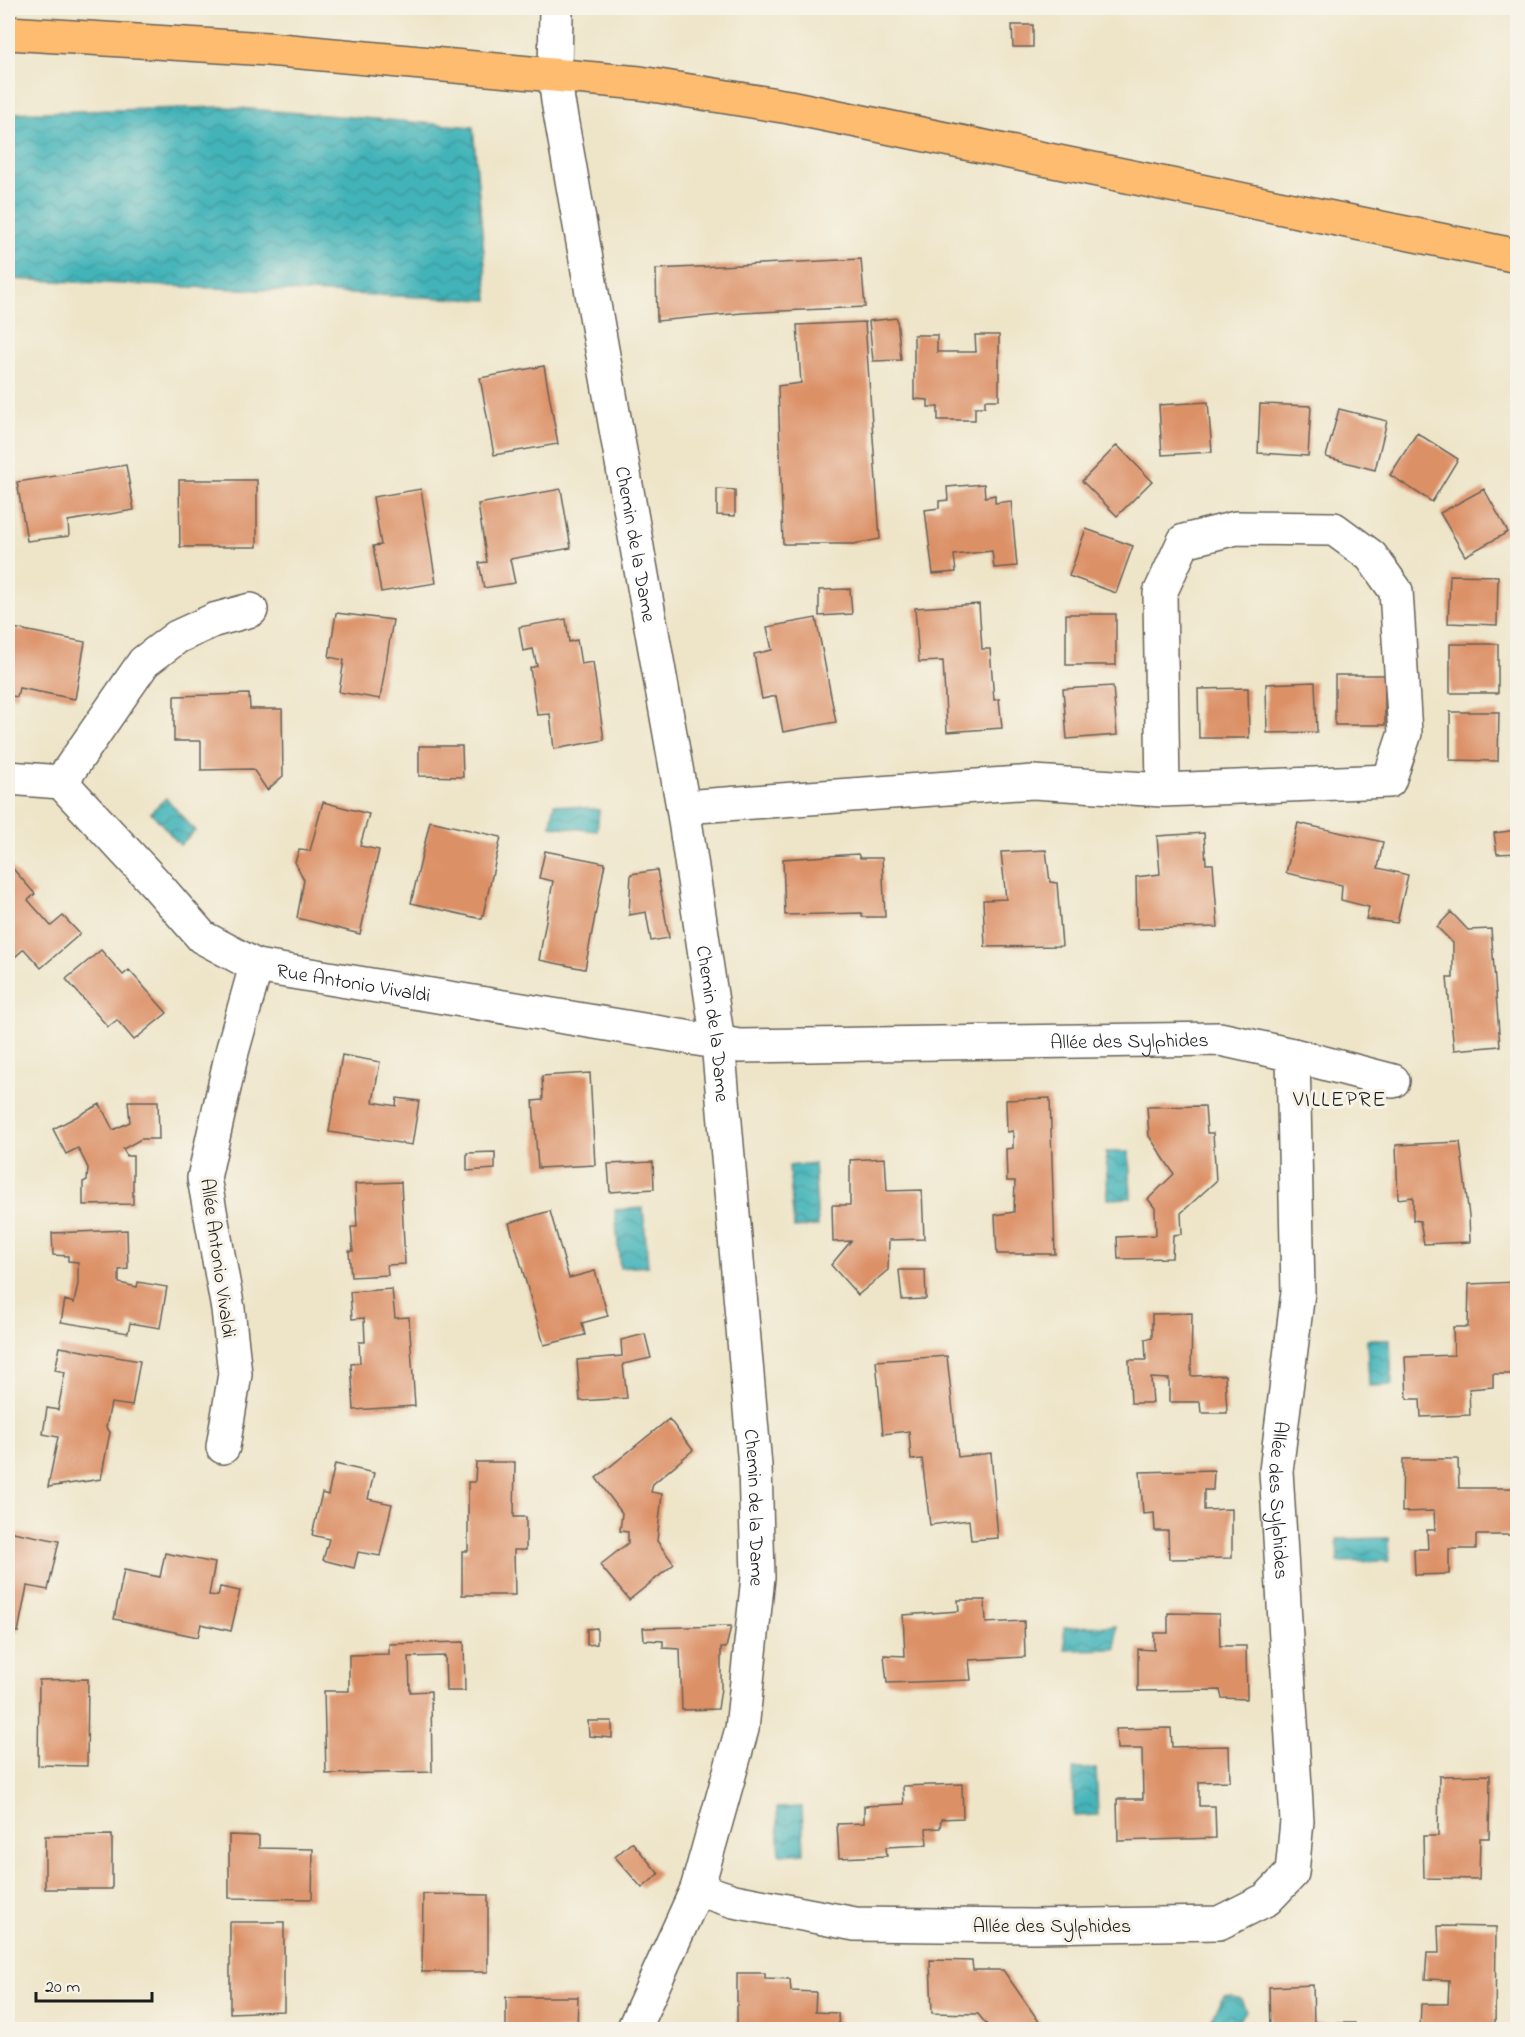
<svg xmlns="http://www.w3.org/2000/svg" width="1525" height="2037" viewBox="0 0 1525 2037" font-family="'Indie Flower',sans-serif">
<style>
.water{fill:url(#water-waves);stroke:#30686a;stroke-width:1.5}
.building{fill:#dc9066}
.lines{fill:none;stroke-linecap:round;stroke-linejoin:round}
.minor-casing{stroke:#666259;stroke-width:36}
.primary-casing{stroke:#666259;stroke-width:36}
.minor{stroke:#fff;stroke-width:33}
.primary{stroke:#febc70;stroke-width:33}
.labels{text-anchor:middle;stroke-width:6;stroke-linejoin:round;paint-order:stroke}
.street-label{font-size:20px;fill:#1c1c1c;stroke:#f7f3e8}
.quarter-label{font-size:22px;letter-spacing:1.5px;fill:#1c1c1c;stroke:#f7f3e8}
</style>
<defs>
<pattern id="water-waves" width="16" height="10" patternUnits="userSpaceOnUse" patternTransform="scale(1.5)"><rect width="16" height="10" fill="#43b4b9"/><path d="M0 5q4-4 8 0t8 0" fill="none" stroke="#379296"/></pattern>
</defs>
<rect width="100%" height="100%" fill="#f7f3e8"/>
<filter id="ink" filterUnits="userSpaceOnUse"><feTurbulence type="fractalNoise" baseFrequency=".0167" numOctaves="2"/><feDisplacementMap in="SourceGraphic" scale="12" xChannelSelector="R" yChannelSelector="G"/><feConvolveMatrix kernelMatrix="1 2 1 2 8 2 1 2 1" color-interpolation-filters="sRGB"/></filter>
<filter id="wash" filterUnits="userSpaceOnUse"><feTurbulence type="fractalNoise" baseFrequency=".008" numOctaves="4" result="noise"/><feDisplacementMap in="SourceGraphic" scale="24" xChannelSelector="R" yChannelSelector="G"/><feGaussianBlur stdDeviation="1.35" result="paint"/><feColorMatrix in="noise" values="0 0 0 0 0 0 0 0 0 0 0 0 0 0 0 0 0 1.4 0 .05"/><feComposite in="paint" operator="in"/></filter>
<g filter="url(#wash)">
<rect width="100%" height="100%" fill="#eee5c9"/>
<!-- water -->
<path class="water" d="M225,107L473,127L488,300L8,279V113Z
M166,798L195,831L180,845L151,812Z
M554,804L599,810L597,831L551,826Z
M1106,1152H1129L1131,1198L1108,1199Z
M814,1163L818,1226L794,1228L789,1166Z
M643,1208L648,1266L620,1268L615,1210Z
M1367,1339H1390L1392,1385L1369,1386Z
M1389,1538V1561L1338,1562L1337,1539Z
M1116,1626V1649L1065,1650L1064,1627Z
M1073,1769H1096L1098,1815L1074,1816Z
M802,1807L804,1853L780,1855L777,1808Z
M1232,1996L1241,2000L1246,2011L1233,2029H1211C1211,2016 1216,2007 1224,1997Z"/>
<g id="blocks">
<!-- building -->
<path class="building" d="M1012,25H1033V47H1013Z
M861,259L865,307L742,313L657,321L656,269Z
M897,318L901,360L873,361L869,321Z
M865,322L880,539L854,544H783L778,386L801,383L797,325Z
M914,335H937V352H976L975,335H999V400H985V407H975V420H938V407H928V400L914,399Z
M544,366L558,444L494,455L480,378Z
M1208,402L1212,452L1162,455L1159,405Z
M1260,404L1311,406L1308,456L1258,453Z
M1339,409L1387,421L1375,470L1326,457Z
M1417,433L1458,459L1432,502L1390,475Z
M1117,445L1152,481L1117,516L1082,481Z
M126,465L134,510L68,521L69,536L27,541L17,482Z
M179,480H257V547H180Z
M984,484L985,497L995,495V503L1011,501L1017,566L994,568L992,551L954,555L956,572L933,574L925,510L939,508V501L948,500L947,487Z
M421,489L436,583L381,592L373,546L381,545L373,497Z
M561,489L571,548L510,559L515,583L484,588L479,563L487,562L478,504Z
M717,489L735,490V516L717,515Z
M1484,489L1508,532L1465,556L1440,513Z
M1086,529L1133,546L1116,593L1069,576Z
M1450,575L1498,576L1497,625L1448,623Z
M850,589L852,614L819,616V590Z
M979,604L982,649H990L994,700L999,699L1002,728L947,732L943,661L919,662L915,608Z
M336,613L393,620L380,699L339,692L344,660L329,657Z
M1066,614H1116V665H1066Z
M816,618L836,722L783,732L776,696L762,699L754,654L772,650L767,627Z
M566,619L569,642L577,640L581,664L593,662L604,740L554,749L550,714L537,715L530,668L537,666L533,649L523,651L519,627Z
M8,627L85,642L75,699L19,688L17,697L8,695Z
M1450,644H1498V693H1450Z
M1335,675H1385V725H1335Z
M1315,682L1317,732L1267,733L1266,684Z
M1113,686L1117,735L1067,739L1063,689Z
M1248,688L1249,738H1199L1198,689Z
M249,694L250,709H282L283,776L267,790L253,769L201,770V741H174V696Z
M1450,712H1499L1498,761L1450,760Z
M419,746H462L463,777L419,776Z
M323,802L369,814L360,846L379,850L360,934L297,918L304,880L295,862L299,850L310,851Z
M430,821L501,837L482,919L411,903Z
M1298,823L1383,842L1378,868L1408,875L1397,923L1366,919L1369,907L1341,900L1342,885L1286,873Z
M1518,830V853L1497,854L1494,833Z
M1204,833L1206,864H1213L1218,927L1137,929L1136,877L1160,874L1157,836Z
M1046,850L1050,882L1057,883L1062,946L985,947L983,900L1006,899L1001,852Z
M545,851L605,863L585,969L539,960L553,881L539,878Z
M858,854L860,858H882L885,917H862V913L785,915L783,859Z
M8,863L35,894L28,900L51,926L63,916L80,934L41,968L24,949L8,963Z
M657,870L669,938L651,941L646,912L629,915L631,874Z
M1451,912L1468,930L1491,929L1500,1046L1454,1050L1447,978H1453V943L1437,927Z
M101,950L123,975L129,970L167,1013L134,1040L117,1020L108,1027L66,979Z
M342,1055L380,1062L373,1102L396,1106L397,1098L419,1101L412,1145L329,1132Z
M590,1073L595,1165L538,1168L533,1101L543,1100L542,1076Z
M1050,1098L1055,1254H997L995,1215L1014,1212L1015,1181H1007L1006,1149L1013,1148V1131L1007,1132L1006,1100Z
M128,1101H158L159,1139H141L123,1149L127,1156H133V1204L83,1205V1182L87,1180L88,1168L78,1148L66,1154L53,1129L100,1104L113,1130L130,1122Z
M1205,1106L1207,1133H1213L1216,1181L1181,1213L1182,1234L1173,1235L1172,1258L1118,1259L1117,1237L1156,1235L1155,1208L1148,1199L1174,1174L1149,1136L1147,1107Z
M1460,1142L1469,1216L1470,1242L1424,1244L1420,1221L1413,1220V1197L1398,1199L1396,1145Z
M495,1152V1169L467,1171V1153Z
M885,1158L887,1191L922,1190L924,1239L889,1240L888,1270L858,1295L831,1265L851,1241L833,1242L832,1205H850V1160Z
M653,1162L654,1189L610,1192L608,1164Z
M401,1182L405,1264L387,1265L388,1275L351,1277L349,1251H353L351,1227H357L355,1184Z
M550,1211L569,1278L595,1271L608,1316L582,1323L585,1335L544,1345L509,1223Z
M127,1230L128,1269L119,1270V1283L137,1287L138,1282L167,1287L160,1328L130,1323L128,1333L61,1322L65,1300L74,1303L78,1284V1262L68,1261V1256L53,1255L52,1233Z
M899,1270H925L926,1299L902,1300Z
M1518,1282V1374H1493V1387L1469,1389L1470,1415L1421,1417L1420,1399H1407L1405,1357L1454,1355L1453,1327H1468L1469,1284Z
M392,1289L395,1318L409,1317L415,1406L354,1410L351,1364L360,1363L359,1342H365L364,1318L352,1319L350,1292Z
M1192,1313L1191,1376L1225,1375L1227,1413H1201L1200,1402H1169V1379L1151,1378L1153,1403H1131L1129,1360H1146L1145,1339L1152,1338V1314Z
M645,1334L651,1358L623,1364L627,1398L580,1401L577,1360L622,1356L621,1340Z
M60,1347L140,1361L132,1406L111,1403L106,1427L110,1432L101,1479L48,1487L58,1437L43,1434L47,1408L58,1410L65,1372L55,1370Z
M947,1356L958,1457L991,1453L998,1538L971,1540L969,1520L930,1525L922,1459L911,1460L909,1431L883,1434L876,1361Z
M669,1419L693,1450L653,1484L651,1492L662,1494L657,1541L674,1564L629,1600L600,1565L628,1543V1532L620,1531L622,1513L596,1478Z
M1403,1459H1458L1459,1488H1517V1535H1476V1549H1449V1574L1415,1575L1414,1549H1428L1427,1530H1435L1434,1511L1402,1512Z
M476,1462H515L514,1517H526V1550H514L515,1595H462V1551H468V1482H475Z
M335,1464L374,1473L368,1499L392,1504L380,1556L358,1552L354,1568L323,1560L329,1539L312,1535L322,1493L328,1495Z
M1214,1470L1213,1490H1204V1510L1232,1509V1558L1169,1559L1168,1531H1155L1154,1513L1143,1514L1140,1472Z
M8,1531L59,1541L48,1590L27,1586L18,1632L8,1630Z
M165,1553L215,1563L209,1595L218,1596L220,1587L240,1591L231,1631L201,1624L198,1637L114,1619L124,1570L160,1577Z
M958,1600H985L986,1623L1024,1621L1025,1657L969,1660L971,1680L887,1683L884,1655L905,1656L903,1615L959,1611Z
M1168,1613L1219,1614L1220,1646H1246L1247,1699L1222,1698L1220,1690L1138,1691V1649L1154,1650V1633H1168Z
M731,1626L726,1648H721V1688L718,1709L682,1710L680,1649L663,1648V1641L644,1640L643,1628Z
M597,1628V1644L587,1645V1629Z
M464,1642L465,1691H446L445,1656L409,1657L410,1692L431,1691L432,1772L326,1774L324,1691H349V1655L389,1654V1644Z
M88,1679L87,1766L38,1765L39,1680Z
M588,1721H612V1738L589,1736Z
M1171,1728L1172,1747L1229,1746L1230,1781L1199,1782V1806H1215L1216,1838L1118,1841L1117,1799H1143L1142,1749H1117L1116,1729Z
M1490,1775L1489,1838H1480L1479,1879L1424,1878L1423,1836H1438L1439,1776Z
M962,1784L963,1818L941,1819L940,1828L926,1829L927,1845L886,1847L887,1856L839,1858L837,1824L864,1823V1806L904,1804L903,1786Z
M112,1835V1889H45V1836Z
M229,1835L259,1836V1848L313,1849L312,1899L229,1898Z
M632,1842L659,1874L642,1888L615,1857Z
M423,1894L488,1895V1972H422Z
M230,1922H284V2011L230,2013Z
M1438,1926L1496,1927L1495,2030H1420L1421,2004H1448L1449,1980L1425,1979L1427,1953H1439Z
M930,1960L972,1961L973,1970H1003L1045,2030H991L978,2014L932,2013Z
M737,1973H765V1978L790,1979L791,1991L816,1992L815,2012L838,2013L839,2030H737Z
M1313,1985L1314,2023H1355V2030H1270L1269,1987Z
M506,1997H578L577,2030H506Z"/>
</g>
</g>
<g filter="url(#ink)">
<use href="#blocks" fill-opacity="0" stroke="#666259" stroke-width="1.5"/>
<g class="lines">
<!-- minor casing -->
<g class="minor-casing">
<g id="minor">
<path id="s1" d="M556,8L555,76L558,101L683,807L718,1042L755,1466L758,1577L742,1729L697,1889L633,2030"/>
<path id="s2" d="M8,778L61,782L155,883L202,937L256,966L740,1046L1220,1039L1293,1055L1298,1292L1276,1471L1297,1821L1292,1873L1267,1899L1219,1923L1033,1926L855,1924L734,1901L697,1889"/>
<path d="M61,782L144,662L177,637L214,620L251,610"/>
<path d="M683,807L1033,782L1163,790L1389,781L1405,733L1396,591L1371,556L1334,529L1236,528L1184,541L1160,593L1163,790"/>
<path d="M1293,1055L1393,1081"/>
<path d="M223,1447L235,1374L228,1309L204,1178L232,1052L256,966"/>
</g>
</g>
<!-- primary casing -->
<g class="primary-casing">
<path id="primary" d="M8,33L268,49L640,83L789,107L1518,256"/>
</g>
<!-- minor -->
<use href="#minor" class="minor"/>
<!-- primary -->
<use href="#primary" class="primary"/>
</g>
</g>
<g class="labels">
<!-- street labels -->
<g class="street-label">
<text dy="7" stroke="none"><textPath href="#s1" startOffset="543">Chemin de la Dame</textPath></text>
<text dy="7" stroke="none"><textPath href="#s2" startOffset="423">Rue Antonio Vivaldi</textPath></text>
<text dy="7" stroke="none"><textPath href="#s1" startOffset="1029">Chemin de la Dame</textPath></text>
<text dy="7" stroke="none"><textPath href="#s2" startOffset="1204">Allée des Sylphides</textPath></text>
<text transform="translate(219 1258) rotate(82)" y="7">Allée Antonio Vivaldi</text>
<text dy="7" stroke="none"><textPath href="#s2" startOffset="1816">Allée des Sylphides</textPath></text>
<text dy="7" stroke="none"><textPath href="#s1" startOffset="1515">Chemin de la Dame</textPath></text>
<text x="1052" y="1932">Allée des Sylphides</text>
</g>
<!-- quarter labels -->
<g class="quarter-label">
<text x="1340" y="1106">VILLEPRE</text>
</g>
</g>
<!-- margin -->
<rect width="1525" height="2037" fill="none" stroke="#f7f3e8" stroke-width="30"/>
<!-- scale -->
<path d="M36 1992v9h116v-9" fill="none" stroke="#1c1c1c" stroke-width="3"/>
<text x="45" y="1992" font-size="18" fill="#1c1c1c" stroke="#f7f3e8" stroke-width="4.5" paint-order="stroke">20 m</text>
</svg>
